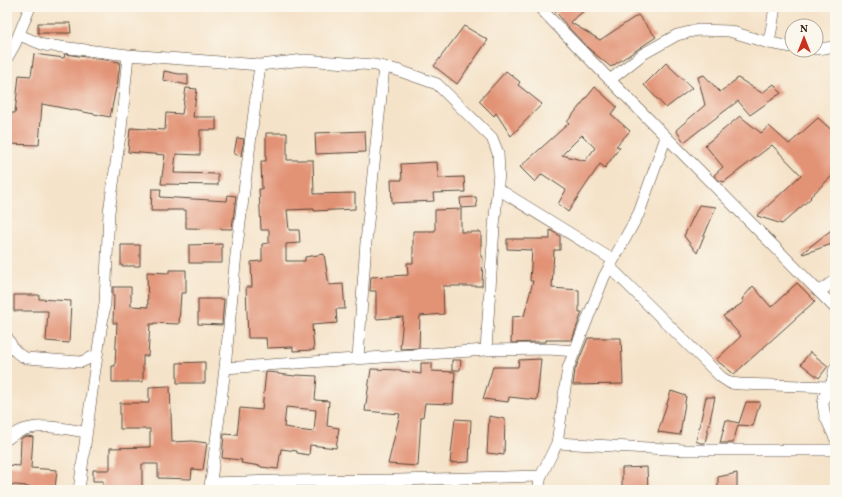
<svg xmlns="http://www.w3.org/2000/svg" width="842" height="497" viewBox="0 0 842 497" font-family="Vollkorn,serif">
<style>
.building{fill:#e29274;fill-rule:evenodd}
.lines{fill:none;stroke-linecap:round;stroke-linejoin:round}
.street-casing{stroke:#574638;stroke-width:12}
.street{stroke:#fff;stroke-width:11}
</style>
<rect width="100%" height="100%" fill="#fbf7ec"/>
<filter id="ink" filterUnits="userSpaceOnUse"><feTurbulence type="fractalNoise" baseFrequency=".025" numOctaves="2"/><feDisplacementMap in="SourceGraphic" scale="8" xChannelSelector="R" yChannelSelector="G"/><feConvolveMatrix kernelMatrix="1 2 1 2 8 2 1 2 1" color-interpolation-filters="sRGB"/></filter>
<filter id="wash" filterUnits="userSpaceOnUse"><feTurbulence type="fractalNoise" baseFrequency=".012" numOctaves="4" result="noise"/><feDisplacementMap in="SourceGraphic" scale="16" xChannelSelector="R" yChannelSelector="G"/><feGaussianBlur stdDeviation="0.9" result="paint"/><feColorMatrix in="noise" values="0 0 0 0 0 0 0 0 0 0 0 0 0 0 0 0 0 1.4 0 .05"/><feComposite in="paint" operator="in"/></filter>
<g filter="url(#wash)">
<rect width="100%" height="100%" fill="#f5e3c9"/>
<g id="blocks">
<!-- building -->
<path class="building" d="M552,7H589L570,22L600,40L638,15L656,37L611,67L589,49L568,27Z
M38,23H70L71,33H38Z
M464,26L488,40L457,84L434,66Z
M34,54L64,58L65,54L120,62L117,88H116L110,117L42,104L39,145L7,144L11,113H15L19,75L31,76Z
M666,63L692,88L666,108L644,85Z
M164,71L179,74H188V85L163,80Z
M506,71L520,82L518,85L542,104L511,136L496,113L494,116L479,101Z
M704,75L720,92L738,78L762,93L774,84L781,93L750,115L738,101L684,142L676,130L705,105L698,77Z
M595,87L617,107L611,114L630,131L616,146L620,147L605,168L600,164L568,212L558,204L566,190L542,174L535,182L520,167L569,123L567,122ZM582,135L595,148L585,161L562,155Z
M186,88L197,89L193,117H216V130H200V155L176,154L174,173L218,174V185L161,184L165,155L128,152L130,128L165,130L166,113L182,114Z
M740,116L761,133L769,126L789,144L818,118L835,133V173L810,197L811,198L782,224L757,216L801,175L772,145L724,182L718,180L714,175L723,167L705,145Z
M365,131L366,152L316,154L315,133Z
M266,133H287V160H313L314,194L355,193V209L314,211V209L287,210L289,230H299L300,243L286,244V261H305V257L324,254L329,285L343,284L345,309H336L337,323L312,325L314,350L293,351V347L267,348L266,338H248L246,287H252L251,262L262,261V244L269,243V230H261L259,189H262L261,161H266Z
M237,138L244,139L241,156L234,154Z
M437,162L438,178L464,177L465,192L433,193L434,201L392,203L391,180H402L401,164Z
M152,189H161L160,197L227,201L228,195L236,196L232,229L186,228V210H167V211H151Z
M476,197L477,207L461,208L460,198Z
M699,205L716,207L697,253L684,236Z
M461,209V232H481V257H483L482,286H443L444,314L420,316L419,348L400,349L403,317L376,319V291H370L371,277L408,275L407,263H413V231H435V210Z
M835,227V243L803,254L802,253Z
M550,230L560,236V250H554L552,288L579,290V312H582L572,340H546V342H537L511,343L512,317L524,316L533,281H530L532,250L507,249V239H550Z
M222,244V263H189V245Z
M121,245H140V266H121Z
M169,270H186V293H181L179,324L154,323V324H150L148,356H143V382H112V366H115L117,323H113L114,296H113V287H131V306L148,307L147,272L169,273Z
M797,283L815,301L734,374L716,360L741,336L723,316L744,302L742,299L753,286L771,307Z
M14,295H39V299L71,301L69,343L46,341L48,311H14Z
M198,299H224L222,325L198,324Z
M588,338H621L623,384L573,385L575,370Z
M810,352L828,366L819,378L801,364Z
M541,359L537,400L509,397L508,402L483,399L493,367H518L519,360Z
M452,360H461L460,370H452Z
M205,362V383H177V363Z
M421,363H432V371L455,372L453,404L425,403L423,417H421L418,466L388,464L400,414L365,411L371,369L401,370V371L421,374Z
M266,372L278,373V374L295,376L296,375L317,376L315,400L329,401L327,426L339,428L336,448L310,445L309,455L297,453V451L281,449L278,469L261,467V466L241,463L242,460L222,458L224,434L237,435L240,408L262,410ZM286,407L316,410L314,432L297,430V429L284,427Z
M170,386L172,442L192,441L207,443L203,470L192,469L191,479L158,478V464H142V490H103V481H93V470H110V448L150,447V429H120V403H149V387Z
M671,391L686,396L680,435L658,432Z
M706,397H715L705,443H700L696,441Z
M746,402H760L753,426L738,425L733,443H720L726,420L739,423Z
M489,416L505,419L504,455L487,453Z
M455,419L471,420L469,462L450,463Z
M27,436L33,437L31,468L57,470L55,489L26,487V486L7,484V465L20,466L21,438Z
M647,467L648,490H622V468Z
M737,473V490H718V477Z"/>
</g>
</g>
<g filter="url(#ink)">
<use href="#blocks" fill-opacity="0" stroke="#574638" stroke-width="1"/>
<g class="lines">
<!-- street casing -->
<g class="street-casing">
<path id="street" d="M539,7L610,80L835,308
M19,35L44,45L128,55L260,65L304,60L375,65L397,70L437,84L492,138L498,153L499,173L494,227L486,350
M769,43L775,7
M816,49L835,47
M7,58L15,44L30,7
M610,80L643,54L677,35L698,30L729,31L769,43L792,47
M498,189L613,260
M610,267L721,377L730,383L740,384L831,387
M819,292L835,280
M7,337C12,347 15,354 26,358L81,362L97,355
M358,358L366,242L384,67
M225,368L486,350L548,349L575,351
M835,368L831,387L824,397L823,405L825,416L835,438
M7,439C10,437 14,434 18,432C39,422 64,429 87,432
M557,443L685,450H835
M210,483L275,481L398,480L541,476
M79,490L94,376L105,303L109,212L121,129L128,55
M210,490L225,368L236,254L260,65
M538,490L541,476L557,443L568,368L604,277L639,213L666,137"/>
</g>
<!-- street -->
<use href="#street" class="street"/>
</g>
</g>
<!-- margin -->
<rect width="842" height="497" fill="none" stroke="#fbf7ec" stroke-width="24"/>
<!-- north arrow -->
<g transform="translate(804 38)"><circle r="19" fill="#fbf7ec" stroke="#aea59a"/>
<path d="M0-3L7 15L0 10L-7 15Z" fill="#c8321e"/>
<text y="-6" font-size="11" font-weight="bold" text-anchor="middle" fill="#3b2a1e">N</text>
</g>
</svg>
